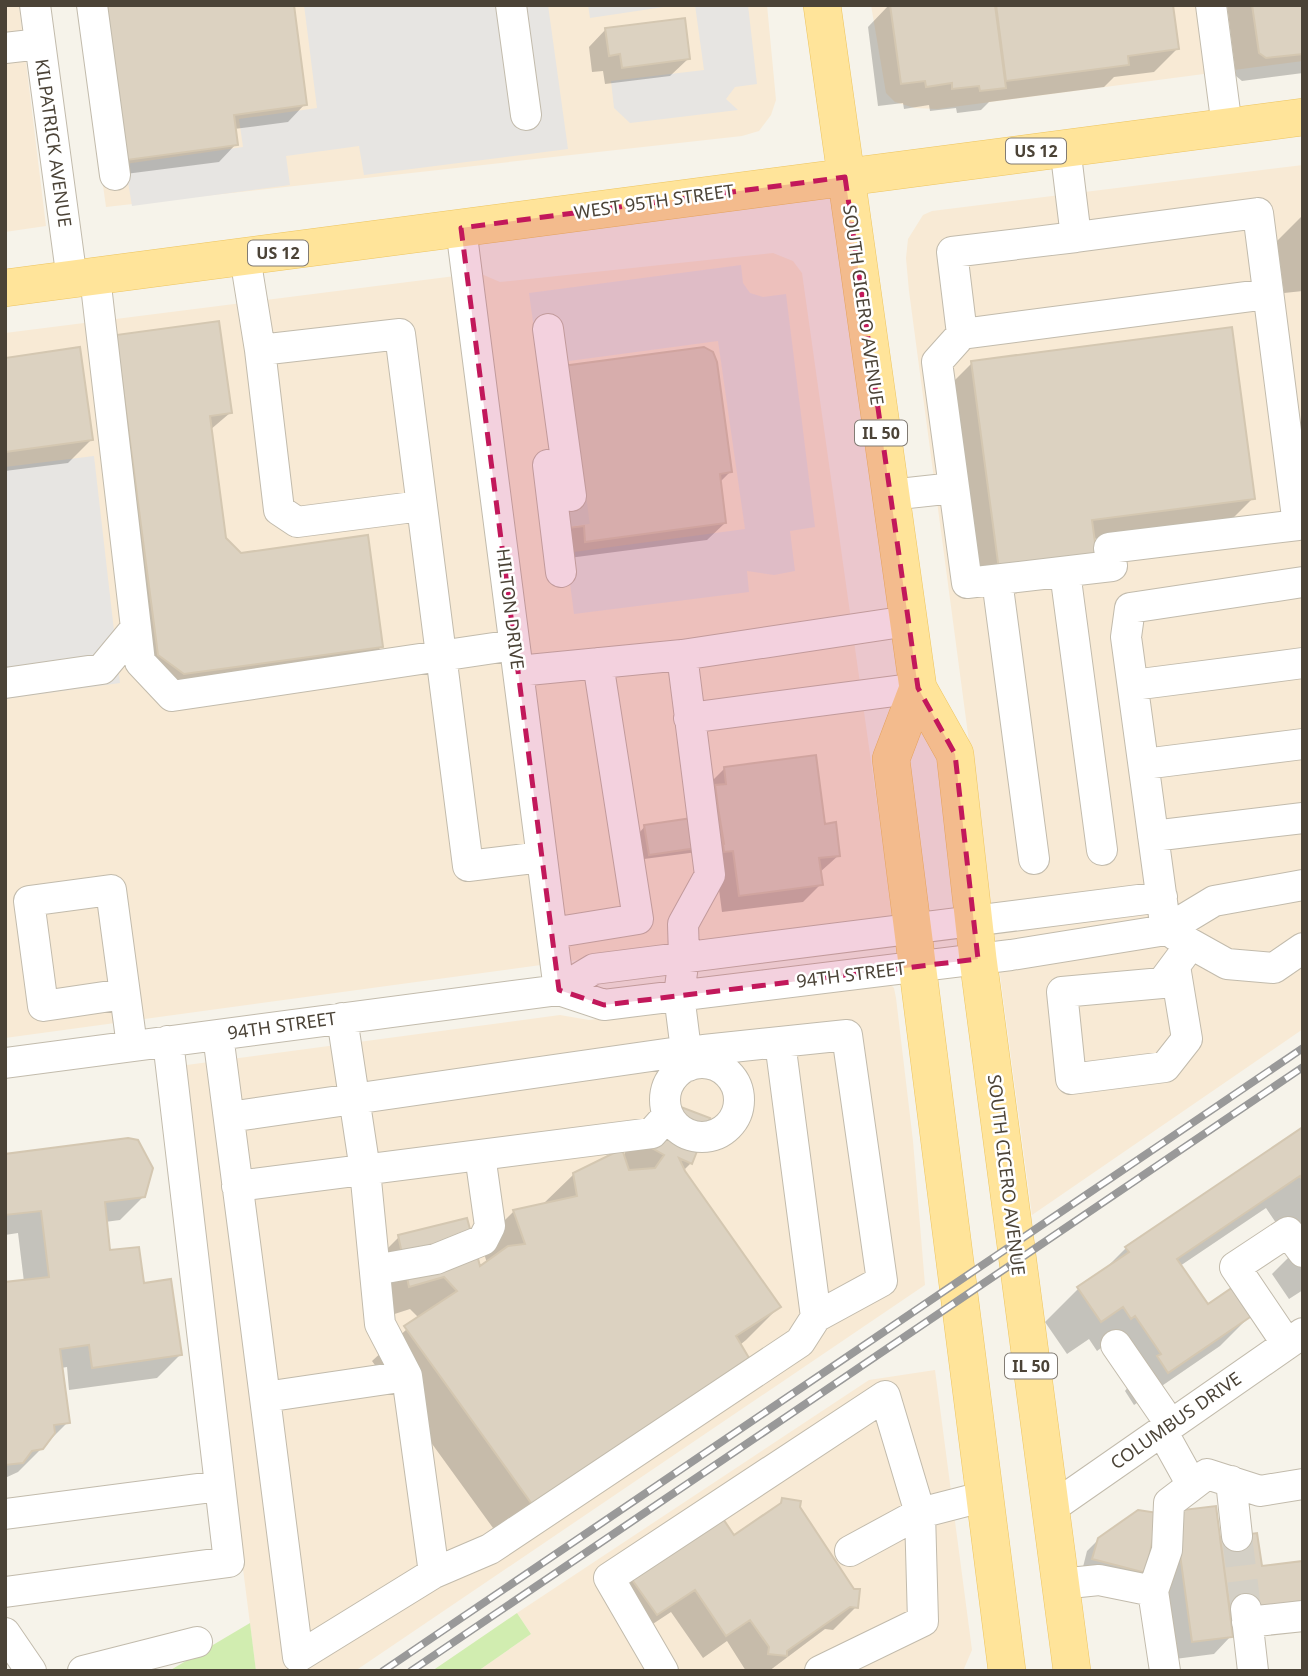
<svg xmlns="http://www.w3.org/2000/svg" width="1308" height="1676" viewBox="0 0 1308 1676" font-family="'Noto Sans',sans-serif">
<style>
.commercial{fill:#f8ead5}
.green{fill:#d1edb0}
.parking{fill:#e7e5e2}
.shadow{fill:#0003}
.building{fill:#dcd2c1;stroke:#d4c7b1;stroke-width:2}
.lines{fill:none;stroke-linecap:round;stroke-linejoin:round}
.minor-tunnel{stroke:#d4d0c6;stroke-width:30;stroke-dasharray:30 15;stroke-linecap:butt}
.minor-casing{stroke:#c2bbac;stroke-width:32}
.major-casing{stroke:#edc561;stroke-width:38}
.minor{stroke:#fff;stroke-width:30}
.major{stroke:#ffe49a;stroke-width:37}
.rail-casing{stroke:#999;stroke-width:8}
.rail{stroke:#fff;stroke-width:5;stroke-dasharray:16;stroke-linecap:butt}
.marked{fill:#c2185b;fill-opacity:0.2;stroke:#c2185b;stroke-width:5;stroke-dasharray:14 9;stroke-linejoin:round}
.labels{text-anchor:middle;stroke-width:5;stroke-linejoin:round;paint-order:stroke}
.shield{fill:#fff;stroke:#817b73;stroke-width:2}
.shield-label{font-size:16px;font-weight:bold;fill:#4b4337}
.street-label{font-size:18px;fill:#4b4337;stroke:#fff}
</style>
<rect width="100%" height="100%" fill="#f6f3ea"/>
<!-- commercial -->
<path class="commercial" d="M5,5H19L46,226L5,232Z
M78,5H767L776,100L771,115L759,131L742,136L106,207Z
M871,5H1303V61L937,109L915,108L895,102L886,93Z
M1303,165V1029L1032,1215L909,291L906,258L908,239L923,215L932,211Z
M773,253L793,261L802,273L893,917L5,1038V333L479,273L500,282Z
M876,980L887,981L894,988L896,998L913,1141L925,1285L355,1671H256L179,1066L560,1015L589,1020Z
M935,1370L972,1650L963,1671H478L531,1634L517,1613L869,1380Z"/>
<!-- green -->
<path class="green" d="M517,1613L531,1634L478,1671H432Z
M250,1623L256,1671H169Z"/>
<!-- parking -->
<path class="parking" d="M304,5H548L568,149L364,175L359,146L286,156L290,185L132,206L125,164L243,147L239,119L317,108Z
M588,5H677L590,18Z
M695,5H748L757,84L735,87L726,99L738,110L630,123L614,108L611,81L704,70Z
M741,265L743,283L750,293L763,297L786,294L815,527L790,531L795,571L774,575L747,571L749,592L574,614L566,553L745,529L718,341L539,365L529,293Z
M94,456L120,683L5,699V467Z"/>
<!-- shadow -->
<path class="shadow" d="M86,5L305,104L288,122L234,129L236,144L219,162L110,176Z
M889,5H1171L1177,49L1154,72L1114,77L1104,87L989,102L981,110L957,113L956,108L930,111L929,105L904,109L903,103L878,106L868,27Z
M1227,5H1303V73L1242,81L1236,76Z
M606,29L688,59L670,76L605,84L603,71L592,72L589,47Z
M1301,217L1303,291L1284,293L1277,241Z
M100,354L230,413L210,430L224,539L240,554L381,647L364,664L166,691L142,673Z
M5,359L91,440L68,463L5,471Z
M972,363L1253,498L1230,521L1093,539L977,592L949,386Z
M564,367L730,472L720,482L725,523L707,540L569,558Z
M724,769L823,826L839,855L819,873L821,884L803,902L722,912L716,867L705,851L644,859L640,832L645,826L700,818L707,786Z
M707,1119L691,1163L683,1171L779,1307L746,1340L501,1539L372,1361L419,1318L410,1309L376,1320L366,1270L399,1237L479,1269L487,1263L481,1244L514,1211L542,1205L574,1174L623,1157L633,1136Z
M1303,1129V1290L1289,1299L1272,1274L1295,1251L1266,1208L1180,1266L1208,1307L1253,1313L1220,1346L1134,1405L1125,1391L1128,1387L1101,1348L1097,1351L1089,1339L1067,1354L1045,1322L1078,1289L1103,1271L1126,1248Z
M5,1156L143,1197L120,1220L105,1222L109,1252L142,1285L180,1355L157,1378L69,1390L67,1367L61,1368L68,1422L18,1472L5,1478V1284L24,1282L18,1233L5,1235Z
M783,1500L798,1507L856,1607L833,1630L825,1629L769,1671H746L727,1641L703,1658L671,1612L633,1637L607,1598L630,1575L733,1537L768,1514Z
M1157,1530L1260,1568L1303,1562V1616L1230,1626L1231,1636L1214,1654L1175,1659Z
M1099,1539L1144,1572L1133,1584L1082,1571L1087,1551Z"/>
<!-- building -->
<path class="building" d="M105,5H294L307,105L234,115L238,145L127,160Z
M890,5H995L1006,88L980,91L979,86L952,89V83L926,87L925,81L901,84Z
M996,5H1173L1179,49L1128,56L1129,65L1006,81Z
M1252,5H1303V54L1266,58L1259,53Z
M685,18L690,59L622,68L620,54L609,56L605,28Z
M219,321L232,413L210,416L226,538L241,553L368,535L383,647L184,674L158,655L116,335Z
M1232,327L1255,499L1092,520L1097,557L999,570L971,361Z
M80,347L93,440L5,452V358Z
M704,347L713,352L717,362L732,472L720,474L726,523L585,542L584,526L560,529L556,498L563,366Z
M816,755L825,824L836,822L840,856L819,858L823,885L739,896L733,851L724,852L715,785L726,784L724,767Z
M719,814L724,844L649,855L644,825Z
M665,1101L710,1118L692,1164L679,1158L685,1171L781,1307L736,1336L749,1358L534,1507L404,1326L457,1291L444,1277L409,1287L398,1235L467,1218L480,1266L508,1246L525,1244L513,1210L577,1196L573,1173L622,1149L629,1170L655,1168L664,1155L645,1144Z
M1303,1127V1181L1300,1176L1177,1259L1208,1304L1236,1285L1256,1313L1168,1373L1157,1356L1161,1354L1135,1316L1131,1319L1123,1307L1101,1322L1077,1287L1129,1252L1125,1247Z
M128,1138L138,1140L153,1168L145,1197L105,1202L110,1250L139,1247L144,1283L171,1279L182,1355L92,1368L89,1345L60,1349L70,1423L54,1425L55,1433L43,1449L32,1451L23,1463L5,1465V1282L49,1277L41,1211L5,1215V1154Z
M782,1498L801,1501L800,1507L854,1589H860L858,1608L850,1607L787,1651V1656L768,1654L769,1647L750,1620L726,1636L695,1590L657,1615L628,1574L719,1513L734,1535L781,1503Z
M1216,1506L1233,1637L1192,1642L1174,1511Z
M1138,1510L1158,1513L1146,1573L1092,1559L1098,1538Z
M1257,1533L1262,1566L1303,1561V1601L1230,1611L1220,1538Z"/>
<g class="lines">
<!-- minor-tunnel -->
<path class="minor-tunnel" d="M571,496L575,527
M1237,1536L1246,1609"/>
<!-- minor casing -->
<g class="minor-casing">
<path id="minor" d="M35,5L72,280
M92,5L115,175
M511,5L526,115
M1211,5L1227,127
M5,48L40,44
M461,228L559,990
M1076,237L952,252L962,334L1268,294
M245,257L260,350
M95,277L140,662L172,696L514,645
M548,329L571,496
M962,334L937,362L967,583L1112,566L1109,548L1298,525L1258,213L1076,237L1065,147
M548,465L561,572
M890,495L954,488
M421,506L297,522L279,510L260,350L400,334L468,866L542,857
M1065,572L1102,850
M997,580L1034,859
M682,655L710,875L683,924L684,957L679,995L688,1066
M518,671L682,655L908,621
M5,683L102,669L136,628
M1133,685L1303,663
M689,718L918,688
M1144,764L1303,744
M1153,836L1303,818
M1164,916L1126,637L1130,608L1303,582
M552,933L638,919L598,663
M1175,935L1227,964L1274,968L1303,948
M1175,966L1187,1039L1165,1067L1071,1079L1062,992L1162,983L1191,944
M559,990L604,1005L1011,955L1166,930L1214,901L1303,885
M124,994L43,1006L29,901L111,890L132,1046
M342,1018L365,1170L380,1324L407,1376
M218,1035C245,1242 272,1450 298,1657L434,1573L407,1376L265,1397
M780,1042L816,1317
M5,1063L559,990L594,969L1162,897
M665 1100a37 37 0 1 1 74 0a37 37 0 1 1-74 0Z
M229,1117L686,1051
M237,1186L652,1133L668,1115
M375,1270L436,1259L483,1240L490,1226L480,1155
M1287,1344L1235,1267L1288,1232L1303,1252
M1116,1345L1171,1425
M1162,1431L1192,1485
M1231,1481L1237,1536
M1050,1509L1303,1333
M5,1514L220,1486
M434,1573L490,1549L800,1342L816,1317L882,1281L847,1035L704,1050
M1060,1584L1099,1580L1153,1591
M5,1592L229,1562L168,1041
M1246,1609L1253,1671
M1247,1622L1303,1616
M5,1633L31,1671
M83,1671L197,1642
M663,1671L609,1578L885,1396L920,1513L986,1496
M820,1671L923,1621L920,1513L850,1551
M1165,1671L1153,1591L1167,1550L1169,1503L1207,1474L1260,1491L1303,1484"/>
</g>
<!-- major casing -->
<g class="major-casing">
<path id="major" d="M822,5L918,688L955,754L978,959L1072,1671
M5,288L1303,117
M918,688L891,759L1007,1671"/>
</g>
<!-- minor -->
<use href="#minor" class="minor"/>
<!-- major -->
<use href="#major" class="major"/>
<!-- rail casing -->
<g class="rail-casing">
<path id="rail" d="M383,1671L1303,1048
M411,1671L1303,1067"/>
</g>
<!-- rail -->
<use href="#rail" class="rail"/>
</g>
<!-- marked area -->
<path class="marked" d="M845,177L918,688L955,754L978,959L604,1005L559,990L461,228Z"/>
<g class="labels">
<!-- shield labels -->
<g class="shield">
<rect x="1006" y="138.5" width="60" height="25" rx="5"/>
<rect x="248" y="240.5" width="60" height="25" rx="5"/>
<rect x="855" y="420.5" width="52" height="25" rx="5"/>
<rect x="1005" y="1353.5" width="52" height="25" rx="5"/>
</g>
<g class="shield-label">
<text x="1036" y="157">US 12</text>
<text x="278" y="259">US 12</text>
<text x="881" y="439">IL 50</text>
<text x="1031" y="1372">IL 50</text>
</g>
<!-- street labels -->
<g class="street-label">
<text transform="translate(53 143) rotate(82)" y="6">KILPATRICK AVENUE</text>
<text transform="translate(654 202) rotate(-8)" y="6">WEST 95TH STREET</text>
<text transform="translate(863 305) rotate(82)" y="6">SOUTH CICERO AVENUE</text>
<text transform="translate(510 609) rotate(83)" y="6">HILTON DRIVE</text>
<text transform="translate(851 975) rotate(-7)" y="6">94TH STREET</text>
<text transform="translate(282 1026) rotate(-8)" y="6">94TH STREET</text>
<text transform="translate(1006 1175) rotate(83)" y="6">SOUTH CICERO AVENUE</text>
<text transform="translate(1176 1421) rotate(-35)" y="6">COLUMBUS DRIVE</text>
</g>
</g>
<!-- border -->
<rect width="1308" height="1676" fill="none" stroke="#4b4337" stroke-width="14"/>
</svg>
